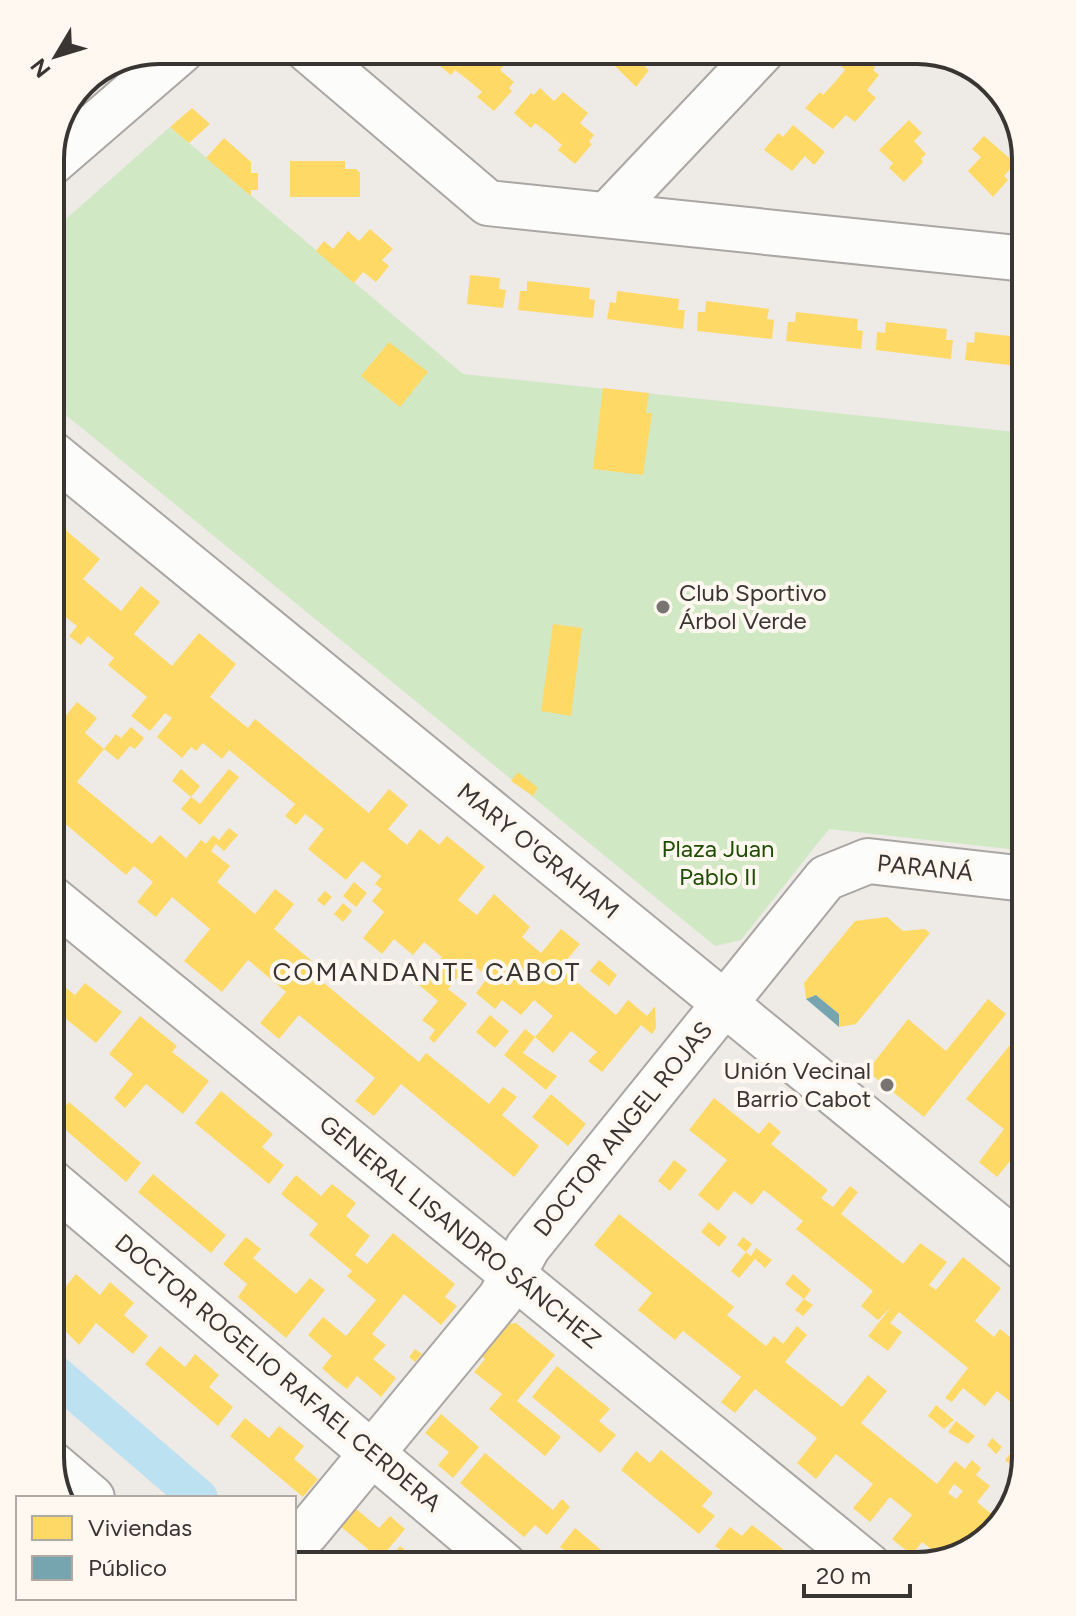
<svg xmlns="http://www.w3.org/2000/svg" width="1076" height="1616" viewBox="0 0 1076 1616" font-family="Figtree,sans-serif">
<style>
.green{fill:#d1e8c4}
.homes{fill:#ffd966;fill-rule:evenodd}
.public{fill:#76a5af}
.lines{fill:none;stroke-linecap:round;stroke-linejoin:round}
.canal{stroke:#bce1f1;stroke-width:38}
.minor-casing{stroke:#a9a6a3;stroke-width:48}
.major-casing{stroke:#a9a6a3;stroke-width:48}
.minor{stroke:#fcfcfb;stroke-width:44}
.major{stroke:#fcfcfb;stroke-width:44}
.poi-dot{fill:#787471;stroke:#fff8f0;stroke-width:3}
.labels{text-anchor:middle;stroke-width:8;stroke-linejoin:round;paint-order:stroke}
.poi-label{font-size:24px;fill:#383532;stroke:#fff8f0;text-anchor:start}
.park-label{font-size:24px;fill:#1e4c02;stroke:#fff8f0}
.street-label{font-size:24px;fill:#383532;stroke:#fff8f0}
.neighbourhood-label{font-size:26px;letter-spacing:2px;fill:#383532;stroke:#fff8f0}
.rim{fill:none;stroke:#383532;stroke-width:4}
</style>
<rect width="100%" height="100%" fill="#eeeae6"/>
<!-- green -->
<path class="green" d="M170,127L463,374L1026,433V851L829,829L741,940L715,946L50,402V233Z"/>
<!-- homes -->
<path class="homes" d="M444,50H497L508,60L500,70L514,82L509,88L512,91L494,111L477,97L482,92L468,80L455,70L451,75L434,61Z
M620,50H659L645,67L649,70L636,87L610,61Z
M855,50L875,67L873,70L879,75L867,90L876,98L855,122L846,115L833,129L805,108L820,92L823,95L834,83L845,70L841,66Z
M540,88L554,101L563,92L588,113L580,123L594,135L589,142L592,144L575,164L558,150L562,145L548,133L535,123L531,128L514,113L531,93L534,95Z
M192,108L210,124L189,143L170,127Z
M909,120L922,133L914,141L926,154L921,159L923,162L904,182L889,168L893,163L879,150Z
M793,125L825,152L814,165L805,156L792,171L764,150L778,133L783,137Z
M984,136L1015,163L1004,176L1008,180L993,197L968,171L981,157L972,149Z
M224,138L251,162V173H258V190H251V196L206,158Z
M290,161H345V169H356L360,173V197H290Z
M370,229L393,249L382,260L389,266L376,282L363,272L354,283L316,251L324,241L333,249L348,231L359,241Z
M470,275L500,278L499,289L506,290L503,308L467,304Z
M527,281L590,288L589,299L595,300L593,318L518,310L520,291H527Z
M617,291L679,299L678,310H685L683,329L607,319L610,302L616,303Z
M706,301L769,309L767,319L774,320L772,339L697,331L698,312H705Z
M796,312L858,319L857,330L863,331L861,349L786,341L788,322H795Z
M886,322L947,329L946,340H953L951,359L876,350L877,332L885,333Z
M975,332L1026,338V367L965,360L967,342L974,343Z
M389,342L428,372L400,407L361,376Z
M603,388L649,393L646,413H652L643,475L593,469Z
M63,528L100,559L83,579L121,611L141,586L160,602L134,634L172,666L199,633L236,664L210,697L248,728L255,719L369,813L389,789L408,805L388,829L407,845L420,829L439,845L447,836L485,867L458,900L477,915L494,894L530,927L522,937L541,953L561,929L580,944L560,968L616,1015L628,1000L647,1016L655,1006L656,1028L652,1034L641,1025L602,1072L588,1061L597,1052L571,1031L553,1053L535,1037L523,1053L557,1076L546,1090L504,1055L525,1029L535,1037L553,1016L534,1000L521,1015L502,1000L495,1009L476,993L488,977L470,962L448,989L467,1004L434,1043L429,1038L435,1030L422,1020L438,1001L419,985L442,957L424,942L413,955L394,939L382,954L363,938L384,912L372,901L382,889L375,884L381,876L362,861L346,880L308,849L324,829L305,814L296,825L285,816L295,804L229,750L222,759L203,743L196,751L191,747L182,758L157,737L172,718L165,713L150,731L131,716L147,697L108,665L114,658L88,636L81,645L69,636L77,626L50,605V544Z
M553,624L582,628L571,716L541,711Z
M77,702L97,718L85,733L104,749L77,782L152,844L160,835L186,858L201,840L206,844L213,835L219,840L229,828L238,835L224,851L216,844L211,851L230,866L217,882L255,914L275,889L294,904L274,929L312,961L306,968L419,1062L426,1053L489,1104L503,1087L517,1097L502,1115L539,1146L514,1177L401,1084L374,1116L355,1101L375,1078L299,1015L279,1039L260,1023L286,992L248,960L222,992L184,961L210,929L172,897L156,917L137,902L153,882L134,866L126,875L50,811V735Z
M131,727L144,738L135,749L130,746L118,760L104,749L116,734L121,738Z
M181,769L200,786L191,797L172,781Z
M229,769L239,777L200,825L181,809L191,797L200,804Z
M518,772L538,788L533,796L511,781Z
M354,882L367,893L356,907L343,896Z
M325,891L332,897L324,906L317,900Z
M343,903L352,911L343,922L334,914Z
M887,917L903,931L925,929L930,933L856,1024L839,1027V1014L816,995L806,999L804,983L855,921Z
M599,960L617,975L609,986L590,971Z
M50,975L75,995L85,983L122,1012L96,1043L50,1006Z
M988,999L1006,1014L924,1117L867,1071L908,1019L946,1051Z
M490,1015L509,1031L495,1048L476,1032Z
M140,1016L177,1046L172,1052L209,1081L183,1114L146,1084L125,1108L114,1098L133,1074L109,1054Z
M1014,1040L1026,1050V1063L1020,1071L1026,1076V1147L1023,1145L997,1177L979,1162L1004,1129L966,1099Z
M221,1091L273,1134L262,1147L284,1165L269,1184L195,1123Z
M551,1094L586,1124L568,1146L532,1117Z
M714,1098L759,1134L769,1122L781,1132L771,1144L828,1190L821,1198L833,1207L850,1186L858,1192L841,1214L903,1264L920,1243L947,1262L929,1285L936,1290L963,1257L1001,1288L975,1321L994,1337L1000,1329L1019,1344L1013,1352L1026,1363V1414L997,1391L985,1406L963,1388L952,1402L945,1398L968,1368L899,1312L890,1323L902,1332L888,1351L868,1336L892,1306L878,1320L861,1306L873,1291L796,1229L803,1221L764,1190L752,1205L734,1191L718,1211L698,1195L727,1160L689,1130Z
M69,1102L141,1163L126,1182L54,1120Z
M674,1160L687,1170L670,1191L658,1181Z
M153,1174L226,1235L211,1253L138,1192Z
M296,1175L321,1196L332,1184L356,1203L346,1216L370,1236L355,1255L367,1264L393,1233L455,1284L445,1297L457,1306L441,1325L404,1294L372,1334L386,1345L373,1359L396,1378L381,1397L357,1376L347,1389L334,1379L322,1368L332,1356L308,1335L323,1317L346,1336L376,1300L347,1276L352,1271L309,1235L318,1224L281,1194Z
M619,1214L734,1307L727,1315L766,1346L774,1336L783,1344L797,1326L807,1335L785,1362L842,1407L868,1375L887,1391L861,1423L937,1484L955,1461L965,1469L972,1460L981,1468L976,1475L990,1486L977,1502L1001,1522L971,1552L939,1560L942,1557L922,1542L912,1555L892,1539L912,1515L890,1497L870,1522L853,1508L873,1484L836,1454L816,1479L797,1463L817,1438L760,1393L755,1389L735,1413L721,1402L741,1377L683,1331L675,1340L638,1310L652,1293L594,1245ZM954,1484L963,1491L956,1499L948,1493Z
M709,1222L727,1237L719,1247L701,1232Z
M246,1237L261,1249L253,1258L296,1294L310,1278L325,1290L286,1338L238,1297L247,1284L223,1264Z
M743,1237L752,1244L746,1252L737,1245Z
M756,1248L772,1260L765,1268L755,1259L739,1278L731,1271L746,1252L751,1256Z
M50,1253L63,1264L50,1280Z
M76,1274L100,1295L110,1282L134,1303L124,1315L148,1336L133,1354L96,1323L79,1345L50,1315V1305Z
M793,1274L811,1290L804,1299L785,1284Z
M804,1299L813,1305L803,1316L795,1310Z
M516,1323L555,1355L517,1401L561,1437L545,1456L489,1409L502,1394L474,1372L485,1359L477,1353L501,1325Z
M160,1346L185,1367L195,1354L219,1375L209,1387L233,1407L218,1426L145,1364Z
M415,1349L422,1354L415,1362L409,1357Z
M557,1366L610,1409L599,1421L616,1435L600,1453L532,1397Z
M936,1405L954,1420L944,1429L928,1416Z
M441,1414L479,1447L453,1478L438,1465L449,1452L425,1433Z
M1026,1416V1437L1016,1429Z
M245,1418L269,1438L279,1426L304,1446L294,1459L318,1479L303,1497L230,1436Z
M956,1421L975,1436L968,1444L948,1432Z
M992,1438L1002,1447L996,1454L987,1445Z
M661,1450L713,1493L702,1506L715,1516L699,1534L621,1470L636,1451L650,1463Z
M485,1453L553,1510L562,1499L570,1507L547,1535L535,1525L524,1537L460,1483Z
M1011,1453L1024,1464L1022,1474L1005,1460Z
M355,1508L379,1528L390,1516L405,1529L380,1559L340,1526Z
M752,1525L774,1542L803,1566H721L729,1556L715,1546L730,1527L742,1536Z
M575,1528L612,1559L620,1566H556L567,1552L560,1547Z
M400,1546L424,1566H374L380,1559L385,1564Z
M434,1554L449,1566H424Z"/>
<!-- public -->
<path class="public" d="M816,995L839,1014V1027L806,999Z"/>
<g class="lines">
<!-- canal -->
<path class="canal" d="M50,1370L199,1498"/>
<!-- minor casing -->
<g class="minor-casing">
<path id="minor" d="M308,50L488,203L1026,259
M50,164L182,50
M607,215L763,50
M50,452L1026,1250
M50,897L869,1566
M50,1181L505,1566
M306,1533L500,1298L528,1247L826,878L868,861L1026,879"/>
</g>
<!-- major casing -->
<g class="major-casing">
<path id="major" d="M51,1463L92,1498"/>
</g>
<!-- minor -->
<use href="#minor" class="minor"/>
<!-- major -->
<use href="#major" class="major"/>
</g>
<!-- markers -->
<g class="poi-dot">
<circle cx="663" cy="607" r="8"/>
<circle cx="887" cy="1085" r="8"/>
</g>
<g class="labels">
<!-- poi labels -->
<g class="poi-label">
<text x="679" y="601">Club Sportivo<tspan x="679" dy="28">Árbol Verde</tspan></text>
<text x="871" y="1079" text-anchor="end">Unión Vecinal<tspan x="871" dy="28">Barrio Cabot</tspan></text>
</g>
<!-- park labels -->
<g class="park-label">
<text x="718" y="857">Plaza Juan<tspan x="718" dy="28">Pablo II</tspan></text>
</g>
<!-- street labels -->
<g class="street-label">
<text transform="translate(538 851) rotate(39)" y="8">MARY O'GRAHAM</text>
<text transform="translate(925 868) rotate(6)" y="8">PARANÁ</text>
<text transform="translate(623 1129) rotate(-51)" y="8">DOCTOR ANGEL ROJAS</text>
<text transform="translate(460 1232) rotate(39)" y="8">GENERAL LISANDRO SÁNCHEZ</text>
<text transform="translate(278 1373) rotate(40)" y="8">DOCTOR ROGELIO RAFAEL CERDERA</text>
</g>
<!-- neighbourhood labels -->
<g class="neighbourhood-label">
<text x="427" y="981">COMANDANTE CABOT</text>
</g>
</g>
<!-- crop -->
<path d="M0 0H1076V1616H0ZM159 64H917A95 95 0 0 1 1012 159V1457A95 95 0 0 1 917 1552H159A95 95 0 0 1 64 1457V159A95 95 0 0 1 159 64Z" fill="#fff8f0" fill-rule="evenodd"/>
<path class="rim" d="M159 64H917A95 95 0 0 1 1012 159V1457A95 95 0 0 1 917 1552H159A95 95 0 0 1 64 1457V159A95 95 0 0 1 159 64Z"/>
<!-- legend -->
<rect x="16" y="1496" width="280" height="104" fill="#fff8f0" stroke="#afaaa4" stroke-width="2"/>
<rect x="32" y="1516" width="40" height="24" fill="#ffd966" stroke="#afaaa4" stroke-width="2"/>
<text x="88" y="1536" font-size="24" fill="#383532">Viviendas</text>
<rect x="32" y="1556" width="40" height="24" fill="#76a5af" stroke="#afaaa4" stroke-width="2"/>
<text x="88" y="1576" font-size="24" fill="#383532">Público</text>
<!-- north arrow -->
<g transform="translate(56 56) rotate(232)" stroke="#fff8f0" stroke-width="6" paint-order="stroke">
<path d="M0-6L14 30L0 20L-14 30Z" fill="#383532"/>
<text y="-12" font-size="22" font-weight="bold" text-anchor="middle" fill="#383532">N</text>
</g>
<!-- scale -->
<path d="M804 1584v12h106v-12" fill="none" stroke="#383532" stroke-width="4"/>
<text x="816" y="1584" font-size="24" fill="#383532" stroke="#fff8f0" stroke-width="6" paint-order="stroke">20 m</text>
</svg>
